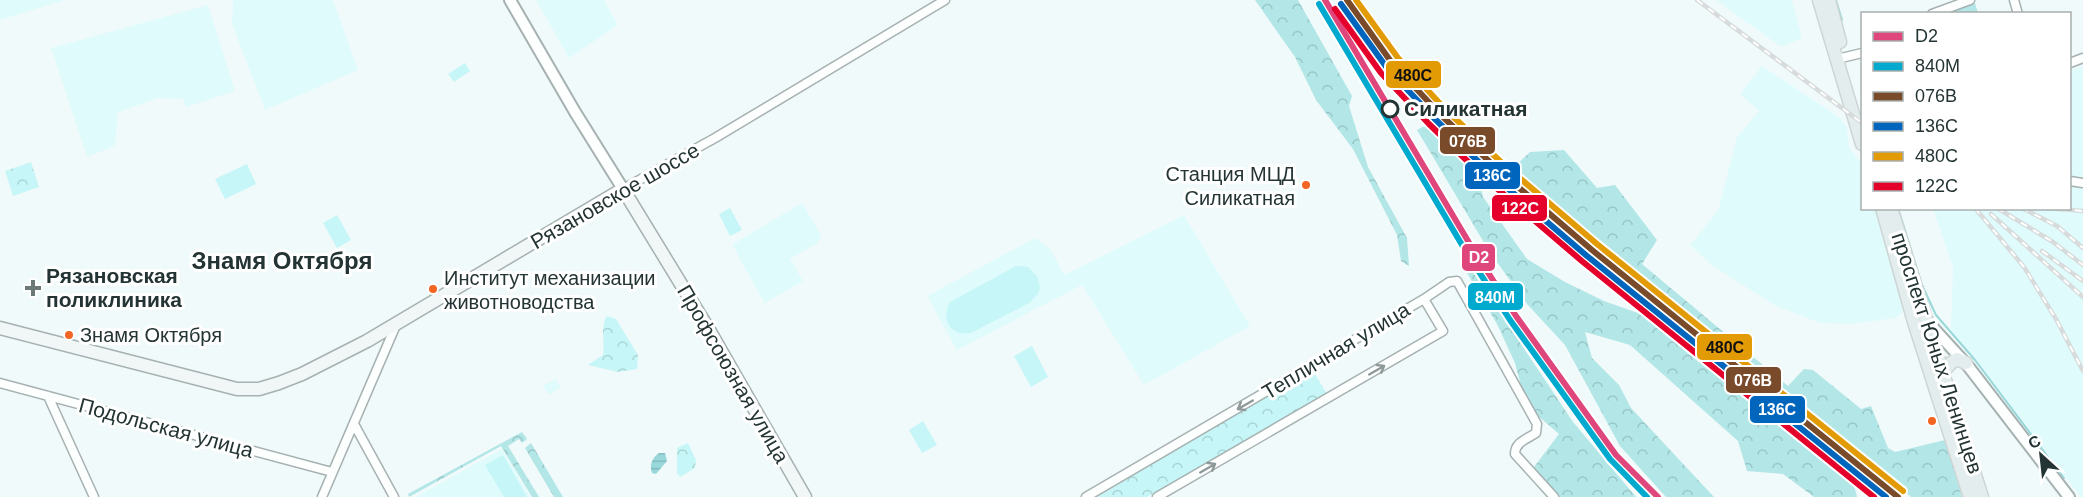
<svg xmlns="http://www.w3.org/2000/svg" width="2083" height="497" viewBox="0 0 2083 497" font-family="Helvetica,sans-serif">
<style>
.built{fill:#e0fbfc}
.grass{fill:#c6f6f7}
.forest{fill:url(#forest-crowns)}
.park{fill:url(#park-crowns)}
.water{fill:url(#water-rules)}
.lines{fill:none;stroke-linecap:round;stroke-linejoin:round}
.stream{stroke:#98d8da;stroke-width:2}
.minor-casing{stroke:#a6b1b1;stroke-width:11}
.tertiary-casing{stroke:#a6b1b1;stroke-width:14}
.secondary-casing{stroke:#a6b1b1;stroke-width:15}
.primary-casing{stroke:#ced5d5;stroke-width:15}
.minor{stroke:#fdfefe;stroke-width:8}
.tertiary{stroke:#fdfefe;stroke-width:10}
.secondary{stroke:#f1f6f6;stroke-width:12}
.primary{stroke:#e4eded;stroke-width:12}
.rail-casing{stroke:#d7dbdb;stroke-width:4.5}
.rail{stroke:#fff;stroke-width:2;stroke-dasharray:7;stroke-linecap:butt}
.rail-1-casing{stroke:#fff;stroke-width:10}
.rail-2-casing{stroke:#fff;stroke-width:10}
.rail-3-casing{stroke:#fff;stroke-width:10}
.rail-4-casing{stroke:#fff;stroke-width:10}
.rail-5-casing{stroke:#fff;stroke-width:10}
.rail-6-casing{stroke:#fff;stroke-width:10}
.rail-1{stroke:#df477c;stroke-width:6}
.rail-2{stroke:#00a9ce;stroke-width:6}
.rail-3{stroke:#7a4b2a;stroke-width:6}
.rail-4{stroke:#0065bd;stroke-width:6}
.rail-5{stroke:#e29b05;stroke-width:6}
.rail-6{stroke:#e4002b;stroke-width:6}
.oneway{stroke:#909999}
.stop-dot{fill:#fff;stroke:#243434;stroke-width:3}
.bus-dot{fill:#f26522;stroke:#fff;stroke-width:2}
.poi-dot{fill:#6c7979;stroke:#fff;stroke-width:2}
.labels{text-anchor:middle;stroke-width:6;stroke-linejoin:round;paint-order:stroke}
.bus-label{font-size:20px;fill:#243434;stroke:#fff;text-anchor:start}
.stop-label{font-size:21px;font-weight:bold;fill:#243434;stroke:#fff;text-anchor:start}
.street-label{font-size:21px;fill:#243434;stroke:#fff}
.poi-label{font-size:21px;font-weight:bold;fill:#243434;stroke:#fff;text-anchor:start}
.quarter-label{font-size:24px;font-weight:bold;fill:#243434;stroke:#fff}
.line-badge{stroke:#fff;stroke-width:2}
.badge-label{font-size:16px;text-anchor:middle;font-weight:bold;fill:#fff}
.pale-badge-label{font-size:16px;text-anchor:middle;font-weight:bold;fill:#111}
</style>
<defs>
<pattern id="forest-crowns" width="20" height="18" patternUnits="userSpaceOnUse" patternTransform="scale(1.5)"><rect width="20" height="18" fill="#b2e6e7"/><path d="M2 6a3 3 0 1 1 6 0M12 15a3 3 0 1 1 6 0" fill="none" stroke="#99c6c7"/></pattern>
<pattern id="park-crowns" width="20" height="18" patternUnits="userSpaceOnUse" patternTransform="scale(1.5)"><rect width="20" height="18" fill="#c6f6f7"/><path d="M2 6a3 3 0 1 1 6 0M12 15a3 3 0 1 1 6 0" fill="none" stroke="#aad4d4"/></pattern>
<pattern id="water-rules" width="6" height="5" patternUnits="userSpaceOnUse" patternTransform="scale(1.5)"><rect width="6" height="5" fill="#98d8da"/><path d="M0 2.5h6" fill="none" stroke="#83babc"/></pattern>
</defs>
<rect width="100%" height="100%" fill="#f1fafa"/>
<!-- built -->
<path class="built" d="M0,0H65L0,20Z
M233,0H333L358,70L265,110L232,24Z
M536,0H604L618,25L569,58Z
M1716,0H1792L1802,38L1781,47Z
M208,5L235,91L186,107L183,99L159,98L118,112L115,146L87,157L51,48Z
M1762,66L1839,117L1847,127L1849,147L1862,165V186L1859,189L1862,194V208L1876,209L1905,303L1902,313L1895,318L1852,324L1820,323L1776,306L1713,266L1690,245L1718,211L1737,137L1759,111L1740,94Z
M2083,66V497H2081L1951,330L1953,267L1933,209L2070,208V70Z
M802,203L821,235L818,243L790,259L803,281L765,303L740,260L733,244Z
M1184,215L1250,326L1144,385L1082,285L957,350L927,296L1035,238L1051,250L1064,275Z
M555,379L561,387L549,395L543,386Z
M502,449L530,497H416Z"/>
<!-- grass -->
<path class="grass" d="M465,63L470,71L454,82L448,74Z
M247,164L256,184L225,199L215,179Z
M730,208L742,230L730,236L719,214Z
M337,215L351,240L337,248L323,223Z
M1016,266L1028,267L1037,276L1040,288L1038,294L1029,303L971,333C951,337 940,319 950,302Z
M1032,346L1048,377L1031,387L1014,356Z
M923,421L937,445L922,453L909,430Z
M503,455L527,497H504L485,465Z"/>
<!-- forest -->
<path class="forest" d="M1255,0H1298L1352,96L1349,106L1368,167L1407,238L1409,266L1401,261L1397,235L1353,149L1316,100L1295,57Z
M1975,3L1978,13L1944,14Z
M1424,109L1474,159L1483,197L1527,259L1565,282L1604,301L1638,313L1669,328L1852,477L1857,497H1814L1783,474L1747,471L1738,441L1630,345L1585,332L1592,358L1619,385L1631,408L1714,497H1666L1620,446L1565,345L1527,304L1489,251L1417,130L1428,124Z
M1564,150L1597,188L1615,185L1657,240L1642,264L1788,386L1804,369L1813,370L1861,409L1871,406L1888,448L1895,452L1945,440L1962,497H1911L1838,433L1782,394L1511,170L1530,152Z
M1473,272L1573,422L1636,497H1558L1534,467L1559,434L1537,415L1523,393L1515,363L1497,324L1467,273Z
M522,432L527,439L522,443L519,439L508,446L539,497H532L501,446L409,497L408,494Z
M531,443L563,497H554L525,448Z"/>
<!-- park -->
<path class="park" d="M31,162L39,187L13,196L5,171Z
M607,316L616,319L638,355L637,369L618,372L588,365L603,355C605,343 600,326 607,316Z
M1312,369L1327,394L1147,497H1097Z
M688,443L696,460L695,468L680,477L677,473V448Z"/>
<!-- water -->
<path class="water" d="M659,453H665L667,461L656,474L652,473C649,465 652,458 659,453Z"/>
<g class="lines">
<!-- stream -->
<path class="stream" d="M1836,0L1842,20
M1898,208L1922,285L1936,315L1975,360L2064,478"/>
<!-- minor casing -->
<g class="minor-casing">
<path id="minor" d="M2014,0L2018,14
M1932,14L1970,0
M1837,59L1862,53
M2070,63L2083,58
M2070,181L2083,183
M623,189L715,138L945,0
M1424,299L1449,282L1457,281L1537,424L1536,433C1527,439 1515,442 1515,454L1554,497
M0,383L332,472
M48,396L94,497
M354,424L394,497
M322,497L396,325
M1086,497L1424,299L1443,331L1157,497"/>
</g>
<!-- tertiary casing -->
<g class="tertiary-casing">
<path id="tertiary" d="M510,0L575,112L623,189
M1926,320L1968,366L2069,497"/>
</g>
<!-- secondary casing -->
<g class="secondary-casing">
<path id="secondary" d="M0,328L237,389H259L279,383L302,374L367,341L623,189L709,330L805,497"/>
</g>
<!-- primary casing -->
<g class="primary-casing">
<path id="primary" d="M1819,0L1862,144
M1829,0L1840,42
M1882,208L1914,322L1970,497
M1891,208L1982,497
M1943,372L1951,363L1957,359L1966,363"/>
</g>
<!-- minor -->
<use href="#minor" class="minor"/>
<!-- tertiary -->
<use href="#tertiary" class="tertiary"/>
<!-- secondary -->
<use href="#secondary" class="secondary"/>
<!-- primary -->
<use href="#primary" class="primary"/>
<!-- rail casing -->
<g class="rail-casing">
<path id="rail" d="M1342,0C1424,130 1551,222 1671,316C1745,375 1818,437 1892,497
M1697,0L1862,123
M1975,208L2024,267L2056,319L2083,371
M1997,208L2053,242L2083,265
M2022,208L2057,226L2083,248
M2047,208L2083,211
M1991,214L2083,297
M2042,251L2083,281"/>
</g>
<!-- rail -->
<use href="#rail" class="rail"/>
<!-- rail-1 casing -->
<g class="rail-1-casing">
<path id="rail-1" d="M1325,0L1471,246L1516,316L1616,455L1658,497"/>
</g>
<!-- rail-2 casing -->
<g class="rail-2-casing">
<path id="rail-2" d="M1319,4L1465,250L1510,320L1610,459L1647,497"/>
</g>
<!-- rail-3 casing -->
<g class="rail-3-casing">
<path id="rail-3" d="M1347,0L1392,63L1439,113L1497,169L1592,250L1898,497"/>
</g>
<!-- rail-4 casing -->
<g class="rail-4-casing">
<path id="rail-4" d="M1341,4L1387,68L1434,118L1492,175L1587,256L1886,497"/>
</g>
<!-- rail-5 casing -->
<g class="rail-5-casing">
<path id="rail-5" d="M1356,0L1398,58L1444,108L1502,163L1597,244L1903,491"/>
</g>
<!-- rail-6 casing -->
<g class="rail-6-casing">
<path id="rail-6" d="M1335,9L1381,73L1429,124L1487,180L1583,262L1874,497"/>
</g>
<!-- rail-1 -->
<use href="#rail-1" class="rail-1"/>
<!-- rail-2 -->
<use href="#rail-2" class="rail-2"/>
<!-- rail-3 -->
<use href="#rail-3" class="rail-3"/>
<!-- rail-4 -->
<use href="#rail-4" class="rail-4"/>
<!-- rail-5 -->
<use href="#rail-5" class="rail-5"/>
<!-- rail-6 -->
<use href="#rail-6" class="rail-6"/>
</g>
<!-- one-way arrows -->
<defs><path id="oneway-shaft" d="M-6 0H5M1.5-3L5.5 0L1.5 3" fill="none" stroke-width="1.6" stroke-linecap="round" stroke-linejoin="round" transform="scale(1.5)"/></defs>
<g class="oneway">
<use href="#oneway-shaft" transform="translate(1377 370) rotate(-30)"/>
<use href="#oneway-shaft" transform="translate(1245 405) rotate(150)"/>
<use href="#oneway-shaft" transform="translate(1208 468) rotate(-30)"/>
</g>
<!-- markers -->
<circle class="stop-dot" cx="1390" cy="109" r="8"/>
<g class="bus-dot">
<circle cx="1306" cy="185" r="5"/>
<circle cx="433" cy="289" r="5"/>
<circle cx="69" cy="335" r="5"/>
<circle cx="1932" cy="421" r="5"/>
</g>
<path class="poi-dot" d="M30 279h6v6h6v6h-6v6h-6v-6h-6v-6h6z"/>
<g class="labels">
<!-- bus labels -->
<g class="bus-label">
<text x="1295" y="181" text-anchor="end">Станция МЦД<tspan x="1295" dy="24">Силикатная</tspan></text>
<text x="444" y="285">Институт механизации<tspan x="444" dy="24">животноводства</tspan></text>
<text x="80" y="342">Знамя Октября</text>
</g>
<!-- stop labels -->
<g class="stop-label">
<text x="1404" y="116">Силикатная</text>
</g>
<!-- street labels -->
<g class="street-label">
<text transform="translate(615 196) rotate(-30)" y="7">Рязановское шоссе</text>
<text transform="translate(1336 351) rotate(-31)" y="7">Тепличная улица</text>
<text transform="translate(1937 353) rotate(72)" y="7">проспект Юных Ленинцев</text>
<text transform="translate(733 374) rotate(60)" y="7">Профсоюзная улица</text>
<text transform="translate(166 428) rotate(15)" y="7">Подольская улица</text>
</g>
<!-- poi labels -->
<g class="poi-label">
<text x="46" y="283">Рязановская<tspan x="46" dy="24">поликлиника</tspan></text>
</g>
<!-- quarter labels -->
<g class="quarter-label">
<text x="282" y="269">Знамя Октября</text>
</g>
</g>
<g class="line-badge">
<rect x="1385" y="60" width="57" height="29" rx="6" fill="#e29b05"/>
<rect x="1439" y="126" width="57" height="29" rx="6" fill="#7a4b2a"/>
<rect x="1464" y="161" width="57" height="29" rx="6" fill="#0065bd"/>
<rect x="1491" y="194" width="57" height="28" rx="6" fill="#e4002b"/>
<rect x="1461" y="243" width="35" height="29" rx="6" fill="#df477c"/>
<rect x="1467" y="282" width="57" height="29" rx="6" fill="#00a9ce"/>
<rect x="1696" y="333" width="57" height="28" rx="6" fill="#e29b05"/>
<rect x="1725" y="366" width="57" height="28" rx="6" fill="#7a4b2a"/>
<rect x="1749" y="395" width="57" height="29" rx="6" fill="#0065bd"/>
</g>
<g class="badge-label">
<text x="1468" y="147">076В</text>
<text x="1492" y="181">136С</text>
<text x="1520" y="214">122С</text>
<text x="1479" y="263">D2</text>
<text x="1495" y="303">840М</text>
<text x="1753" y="386">076В</text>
<text x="1777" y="415">136С</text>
</g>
<g class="pale-badge-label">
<text x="1413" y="81">480С</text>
<text x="1725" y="353">480С</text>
</g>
<!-- legend -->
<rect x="1861" y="12" width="210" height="198" fill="#ffffff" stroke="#a7aeae" stroke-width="1.5"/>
<rect x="1873" y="32" width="30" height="9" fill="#df477c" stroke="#a7aeae" stroke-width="1.5"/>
<text x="1915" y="42" font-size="18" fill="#243434">D2</text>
<rect x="1873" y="62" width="30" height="9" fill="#00a9ce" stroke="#a7aeae" stroke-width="1.5"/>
<text x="1915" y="72" font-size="18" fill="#243434">840М</text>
<rect x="1873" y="92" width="30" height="9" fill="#7a4b2a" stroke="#a7aeae" stroke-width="1.5"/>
<text x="1915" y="102" font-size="18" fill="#243434">076В</text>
<rect x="1873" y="122" width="30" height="9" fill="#0065bd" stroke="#a7aeae" stroke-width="1.5"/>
<text x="1915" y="132" font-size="18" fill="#243434">136С</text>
<rect x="1873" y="152" width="30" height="9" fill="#e29b05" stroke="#a7aeae" stroke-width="1.5"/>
<text x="1915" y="162" font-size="18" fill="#243434">480С</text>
<rect x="1873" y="182" width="30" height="9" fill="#e4002b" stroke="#a7aeae" stroke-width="1.5"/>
<text x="1915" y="192" font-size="18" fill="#243434">122С</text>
<!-- north arrow -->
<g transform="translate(2041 455) rotate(333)" stroke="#ffffff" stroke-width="4.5" paint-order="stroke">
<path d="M0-4.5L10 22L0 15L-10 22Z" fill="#243434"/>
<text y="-9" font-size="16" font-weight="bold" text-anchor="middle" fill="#243434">С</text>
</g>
</svg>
